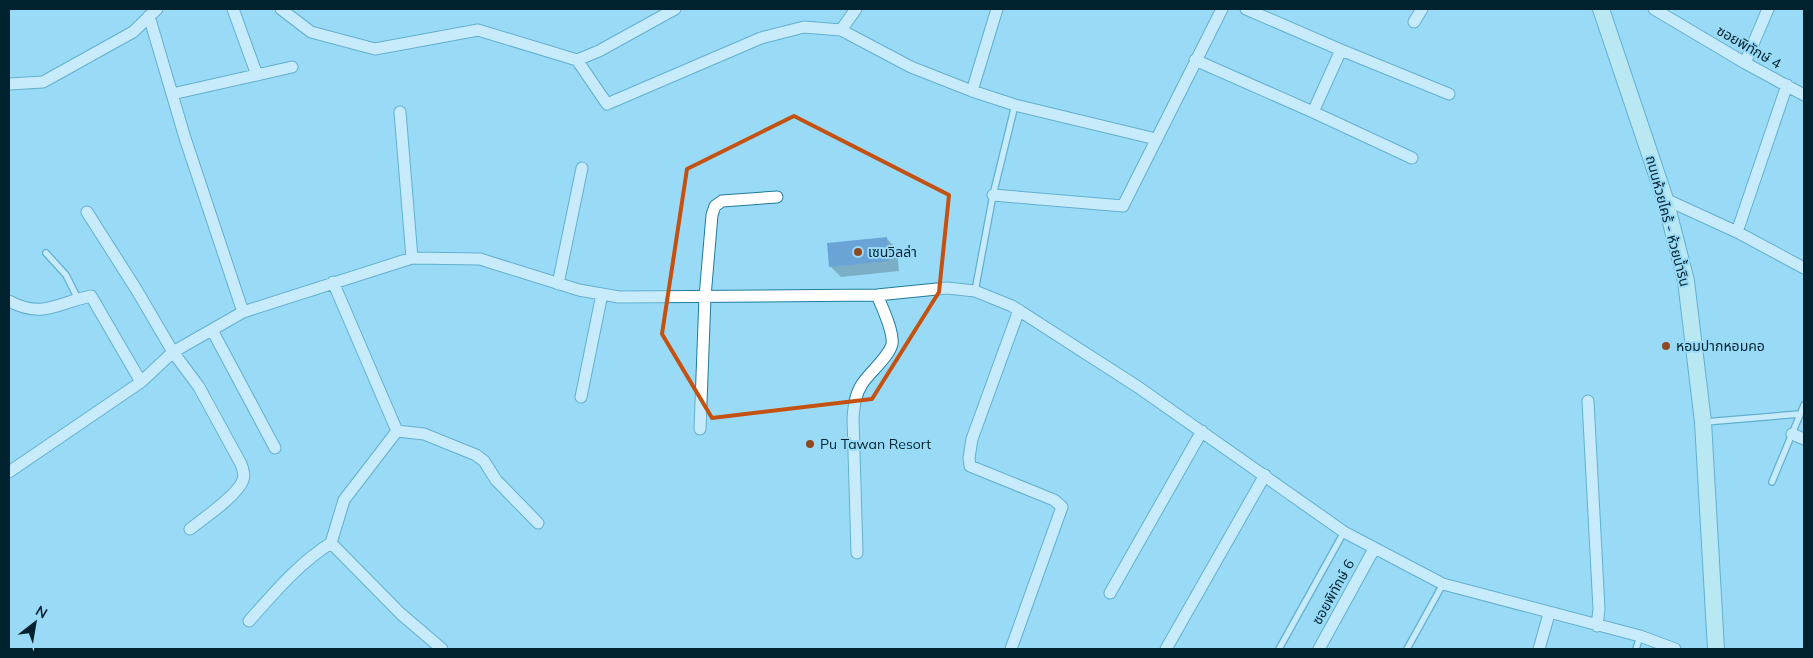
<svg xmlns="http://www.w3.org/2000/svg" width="1813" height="658" viewBox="0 0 1813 658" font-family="Mulish,'Noto Sans Thai',sans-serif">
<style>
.shadow{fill:#0003}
.building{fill:#6aa4d6}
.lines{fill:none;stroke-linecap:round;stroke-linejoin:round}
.lane-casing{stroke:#1f7c9d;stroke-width:8}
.street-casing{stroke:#1f7c9d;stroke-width:13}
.secondary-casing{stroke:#1f7c9d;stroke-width:18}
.lane{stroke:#fff;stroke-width:5.5}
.street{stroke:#fff;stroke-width:11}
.secondary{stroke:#dff8ee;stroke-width:16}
.marked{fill:none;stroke:#c55111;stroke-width:4;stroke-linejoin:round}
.poi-dot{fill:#8e4822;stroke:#99dbf7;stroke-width:2}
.labels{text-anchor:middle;stroke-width:4;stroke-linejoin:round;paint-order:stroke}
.street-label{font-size:14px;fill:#00222f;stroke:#99dbf7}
.poi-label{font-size:14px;fill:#00222f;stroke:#99dbf7;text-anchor:start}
</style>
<rect width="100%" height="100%" fill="#99dbf7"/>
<!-- shadow -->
<path class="shadow" d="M886,238L897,249L899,271L841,277L831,267Z"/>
<!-- building -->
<path class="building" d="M887,237L889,261L829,267L827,243Z"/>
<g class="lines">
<!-- lane casing -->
<g class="lane-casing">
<path id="lane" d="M46,253L66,275L78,299
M975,291L993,195L1015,105
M1705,422L1800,414
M1772,482L1804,405
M1279,649L1344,532
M1407,649L1443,584
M1636,649L1640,636"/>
</g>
<!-- street casing -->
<g class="street-casing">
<path id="street" d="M233,9L257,75
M281,9L311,32L375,49L478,30L577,60L599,51L675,9
M1246,9L1341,50L1449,94
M1654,9L1745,63L1804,95
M149,16L185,138L243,312
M1414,22L1422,9
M841,30L856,9
M577,60L607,104L761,38L804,27L841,30L911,67L972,91L1015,105L1156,139
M1195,60L1313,112L1412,158
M1745,63L1768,9
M9,84L43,82L133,32L157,9
M972,91L997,9
M172,94L292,67
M400,112L412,258
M1313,112L1341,50
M993,195L1123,206L1222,9
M1665,199L1737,232L1804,268
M87,212L136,289L173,352L199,387L241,464C243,469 245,475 243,480C238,495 204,518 190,529
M1737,232L1787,85
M333,282L397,431L344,500L331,543L401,614L442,649
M558,284L582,168
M9,301C43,319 57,303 91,296L141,382
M212,330L275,448
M581,397L602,294
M1588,401L1599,609L1597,626
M700,429L705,297L712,215L715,206L722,201L777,197
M397,431L424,434L476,455L484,461L496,480L538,523
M1792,434L1804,439
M9,472L141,382L173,352L243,312L412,258L480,259L579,290L619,297L877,295L947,288L975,291L1012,306L1138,387L1344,532L1443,584L1640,636L1675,649
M857,553L853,418C854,406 855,395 862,384C869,373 889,357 892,344C894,332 882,307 877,295
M1110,593L1202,431
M249,621C274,593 299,563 331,543
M1011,649L1062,507L1054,500L970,466L969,458L972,439L1019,310
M1166,649L1265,475
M1319,649L1374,549
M1539,649L1549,614"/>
</g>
<!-- secondary casing -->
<g class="secondary-casing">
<path id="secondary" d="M1601,9L1665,199L1686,281L1703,422L1716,649"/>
</g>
<!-- lane -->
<use href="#lane" class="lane"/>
<!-- street -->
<use href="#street" class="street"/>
<!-- secondary -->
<use href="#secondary" class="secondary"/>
</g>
<!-- marked area -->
<path d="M0 0H1813V658H0ZM794,116L949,195L939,292L872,399L712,418L662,334L687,169Z" fill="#99dbf7" fill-opacity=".55" fill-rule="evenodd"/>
<path class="marked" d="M794,116L949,195L939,292L872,399L712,418L662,334L687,169Z"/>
<!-- markers -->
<g class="poi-dot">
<circle cx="858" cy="252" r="5"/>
<circle cx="1666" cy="346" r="5"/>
<circle cx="810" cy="444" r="5"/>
</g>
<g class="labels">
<!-- street labels -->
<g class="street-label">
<text transform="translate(1749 47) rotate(30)" y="5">ซอยพิทักษ์ 4</text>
<text transform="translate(1668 221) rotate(75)" y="5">ถนนห้วยไคร้ - ห้วยน้ำริน</text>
<text transform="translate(1333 592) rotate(-61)" y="5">ซอยพิทักษ์ 6</text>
</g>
<!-- poi labels -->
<g class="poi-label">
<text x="868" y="257">เซนวิลล่า</text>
<text x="1676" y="351">หอมปากหอมคอ</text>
<text x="820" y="449">Pu Tawan Resort</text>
</g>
</g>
<!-- border -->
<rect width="1813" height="658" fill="none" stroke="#00222f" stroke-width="20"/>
<!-- north arrow -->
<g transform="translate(35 623) rotate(31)" stroke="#99dbf7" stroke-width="4" paint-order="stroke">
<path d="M0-4L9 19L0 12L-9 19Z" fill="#00222f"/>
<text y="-8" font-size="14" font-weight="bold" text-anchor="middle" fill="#00222f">N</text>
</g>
</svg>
